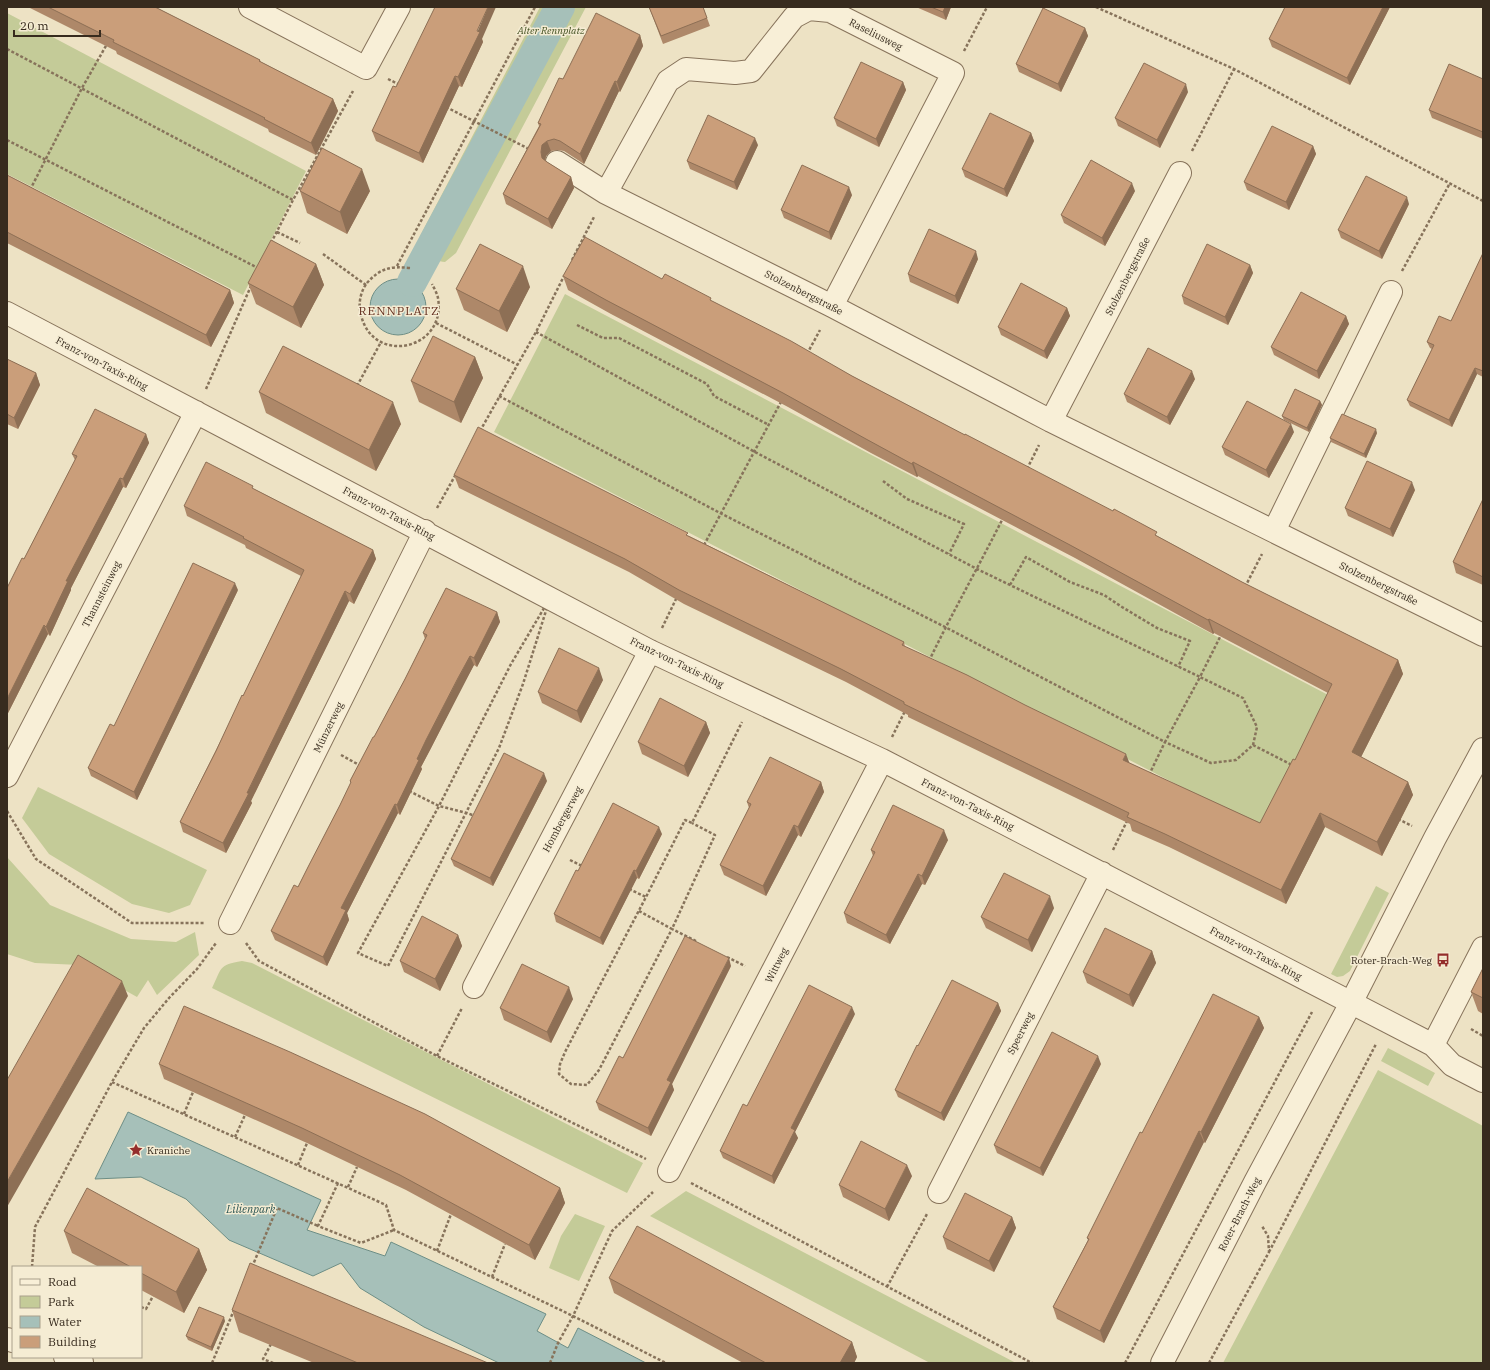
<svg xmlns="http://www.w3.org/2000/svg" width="1490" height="1370" viewBox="0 0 1490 1370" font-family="'IBM Plex Serif',serif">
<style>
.green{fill:#c4cb98}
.water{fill:#a6c0b9;stroke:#6d8e86}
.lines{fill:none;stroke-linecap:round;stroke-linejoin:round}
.canal{stroke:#a6c0b9;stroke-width:30}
.minor-casing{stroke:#87735b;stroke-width:24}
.tertiary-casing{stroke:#87735b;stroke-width:24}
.path{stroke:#87735b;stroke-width:2.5;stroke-dasharray:3 2;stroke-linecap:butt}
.minor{stroke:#f8efd7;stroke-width:22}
.tertiary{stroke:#f8efd7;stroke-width:22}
.wall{fill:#ae8869}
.shaded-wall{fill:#8d6f55}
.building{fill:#ca9e7a;stroke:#8d6f55}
.labels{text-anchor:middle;stroke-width:3;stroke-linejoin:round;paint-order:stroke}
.park-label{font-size:10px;font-style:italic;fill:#465325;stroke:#f5ecd3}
.street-label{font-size:10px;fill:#372b1e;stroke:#f5ecd3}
.poi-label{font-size:10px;fill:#372b1e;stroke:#f5ecd3;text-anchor:end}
.water-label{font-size:11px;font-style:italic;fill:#2e5755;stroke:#f5ecd3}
.quarter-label{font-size:12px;letter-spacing:1px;fill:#632f1f;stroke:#f5ecd3}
</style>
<rect width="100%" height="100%" fill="#ede2c4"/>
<!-- green -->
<path class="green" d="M540,7H586L456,253L445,262C436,262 422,254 418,247L420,236Z
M7,13L306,171L243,295L7,174Z
M565,294L1332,697L1263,829L494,432Z
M38,787L207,870L190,905L169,913L132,904L49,854L22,818Z
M7,857L50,905L131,939L176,942L195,932L199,955L157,995L148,980L137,997L80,965L35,963L7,954Z
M1376,886L1389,893L1350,971L1343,976L1337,977L1331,974Z
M242,961L252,963L643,1163L627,1193L212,988C222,968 218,965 242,961Z
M1388,1048L1435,1073L1428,1086L1381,1061Z
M1378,1070L1483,1126V1363H1223Z
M686,1191L1016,1363H930L650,1216Z
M575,1214L605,1226L579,1281L549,1268L561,1236Z"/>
<!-- water -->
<path class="water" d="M370 307a28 28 0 1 1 56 0a28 28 0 1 1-56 0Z
M128,1112L321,1200L307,1230L385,1256L391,1242L546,1314L537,1331L568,1348L578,1328L646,1363H499L424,1327L360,1288L341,1263L313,1276L229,1240L186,1199L141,1177L95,1179Z"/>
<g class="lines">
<!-- canal -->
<path class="canal" d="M412,282L560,7"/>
<!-- minor casing -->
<g class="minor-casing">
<path id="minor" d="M250,7L366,68L399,7
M557,162L606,193L832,306L1051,421L1483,635
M606,193L668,81L686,69L735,73L751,71L794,17L809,9L830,11L953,73L832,306
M7,313L650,651L882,760L1433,1045L1483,948
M1051,421L1180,173
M1274,531L1391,292
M7,776L196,412
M230,923L425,531
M474,987L650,651
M1433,1045L1452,1065L1483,1081
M669,1171L882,760
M939,1192L1102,873
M7,1339L13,1341
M65,1357L82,1362"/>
</g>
<!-- tertiary casing -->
<g class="tertiary-casing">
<path id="tertiary" d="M1162,1363L1255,1182L1351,1003L1435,838L1483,749"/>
</g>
<!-- path -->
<path class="path" d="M1096,7L1234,69L1483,201
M7,49L293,200
M964,51L987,7
M388,79L400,85
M446,107L529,149
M7,140L258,268
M1192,151L1234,69
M30,190L82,88L107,44
M277,232L300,243
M271,243L293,200L353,91
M323,254L366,285
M572,260L594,217
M397,266L535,7
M410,268C391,266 380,268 367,283C360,292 358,305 361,315C373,366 447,350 438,298C437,293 434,288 432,284
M1402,271L1450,183
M436,323L518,365
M577,325L603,338H619L707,384L714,396L769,425
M807,354L820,330
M357,386L381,342
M206,389L251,286
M499,396L722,514L945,627L1165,742L1200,677L977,569L755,452L536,332
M480,431L536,332L564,276
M1027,469L1039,445
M883,481L907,499L964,524L949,554
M437,508L456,474
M704,545L782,400
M1010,585L1026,557L1070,582L1104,595L1122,607L1157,628L1190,641L1178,667
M1245,587L1262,554
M550,598L523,684L499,748L388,966L358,953L439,806L511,664Z
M662,628L677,597
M929,661C952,613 979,566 1003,518
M892,737L905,711
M1253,745L1292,765
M341,755L361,766
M1149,775L1165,742L1211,763L1236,760L1253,745L1257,727L1243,698L1200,677L1221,635
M409,791L439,806L467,813L475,816
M7,811L36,859L132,923H205
M1398,819L1412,826
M1113,850L1127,821
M570,860L584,867
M629,889L646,897
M639,911L672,929L715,835L692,823
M696,941L672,929L599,1070L587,1085L571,1084L559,1074L560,1064L565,1052L646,897L685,820L692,823L742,722
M246,943L259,961L437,1056L646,1159
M727,957L745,966
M1471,1029L1483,1036
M437,1056L462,1008
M112,1082L386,1205L394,1230L573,1316L666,1363
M184,1114L193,1092
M235,1137L245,1115
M298,1165L307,1143
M338,1183L318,1226L361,1243L394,1230
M691,1183L1032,1363
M348,1187L357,1167
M437,1251L451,1214
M1269,1252L1376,1044
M32,1267L35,1227L112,1082L144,1028L169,998L197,969L216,943
M252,1267L277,1208L318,1226
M492,1277L505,1244
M887,1287L927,1214
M141,1307L146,1309L153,1296
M271,1344L263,1359L273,1363
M212,1363L234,1310
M550,1363L558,1343L573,1316L612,1231L653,1192
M1125,1363L1312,1012
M1209,1363L1269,1252L1268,1236L1262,1226"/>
<!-- minor -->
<use href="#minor" class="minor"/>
<!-- tertiary -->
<use href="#tertiary" class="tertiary"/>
</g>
<!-- wall -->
<path class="wall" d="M28,7H155L260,60L261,62L333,99L338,111L316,155L269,132L268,129L117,54L116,51Z
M649,7H703L710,26L663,44Z
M916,7H951L946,20Z
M1285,7H1390L1350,85L1272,47L1269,39Z
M1085,28L1088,36L1061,92L1019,72L1016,64Z
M640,35L643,46L620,92L619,91L584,164L564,151L558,150L551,151L546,156L545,160L547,162L571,177L574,188L552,229L506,204L503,194L539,126L538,123L563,79Z
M482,39L483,42L462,87L459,86L423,163L376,141L372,131L396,87Z
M1483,79V139L1432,118L1429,110Z
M903,82L906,90L879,147L837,126L834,118Z
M1188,92L1160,148L1118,126L1115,118Z
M1031,133L1034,141L1007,197L965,177L962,169Z
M758,145L737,190L690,169L687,161Z
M1313,146L1316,154L1289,210L1247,190L1244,182Z
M7,175L230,290L234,303L211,347L7,243Z
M300,191H370L347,234L307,213Z
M1135,191L1105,246L1064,223L1061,215Z
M852,195L831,240L784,218L781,210Z
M1409,204L1382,259L1341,238L1338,230Z
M1483,253V377L1477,374L1452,427L1410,406L1407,400L1432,349L1430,348L1427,342L1451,321Z
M978,259L958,304L910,282L908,274Z
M316,264L324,285L301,328L256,304L248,283Z
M1250,265L1253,273L1228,325L1184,304L1182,296Z
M563,276L662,279L712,301L852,376L1159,537L1242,582L1398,660L1403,674L1361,757L1408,782L1413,795L1382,856L1325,827L1286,904L1169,847L1132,831L1130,824L908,717V715L846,682L684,604L629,572L459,488L454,475L689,536L904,642L905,647L1129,763L1260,823L1295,760L1328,693L1214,633L1213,634L1075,558L918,476L917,477L871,453L788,407L611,314L568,290Z
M530,287L507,332L464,310L456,289Z
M1067,308L1070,316L1047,359L1001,335L998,327Z
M1346,316L1349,324L1319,379L1274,355L1271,347Z
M475,357L483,378L461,423L419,402L411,381Z
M7,359L36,373L40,385L18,429L7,424Z
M1195,379L1170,425L1127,402L1124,394Z
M259,392L401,424L376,471L266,413Z
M1320,401L1322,405L1309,432L1284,420L1282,416Z
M1294,432L1269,478L1225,455L1222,447Z
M1377,433L1366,458L1331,442L1330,438Z
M146,434L149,443L126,488L123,487L71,588V590L50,636L48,634L7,715L24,559L75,460L72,454Z
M254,489L373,550L376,559L354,604L349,601L251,801L252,803L226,853L183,832L180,822L243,696L301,576L246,548L245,545L187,516L184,506Z
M1415,490L1393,537L1348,516L1345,508Z
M1483,499V585L1456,573L1453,562Z
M238,590L137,800L91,776L88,768L114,726Z
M497,612L500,622L477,667L474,665L461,688L430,750L421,767L422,769L400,815L398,813L347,913L349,920L327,966L275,940L271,931L298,887L340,805L351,784L350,781L374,737L405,679L425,639L423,633Z
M603,680L581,723L542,703L538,692Z
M706,722L710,733L688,777L642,754L638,742Z
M547,781L493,886L454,866L451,859Z
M821,782L824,792L801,837L798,835L766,896L724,875L720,865L749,808L747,802Z
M662,834L639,879L637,878L603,945L556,922L554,914L578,871Z
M948,840L925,885L922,884L890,944L847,923L844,913L873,856L871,850Z
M1054,908L1032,952L986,928L981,917Z
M458,935L462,946L440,991L404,972L400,961Z
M1152,951L1156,963L1133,1007L1087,983L1083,972Z
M731,966L672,1084L674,1090L651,1136L599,1110L596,1102L623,1058Z
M1483,968V1014L1478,1011L1471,992Z
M573,999L551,1043L504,1020L500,1008Z
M998,1003L1001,1011L944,1121L898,1097L895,1090L918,1046Z
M855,1014L795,1132L798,1138L774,1184L723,1158L720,1151L747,1106Z
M1259,1017L1264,1028L1205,1143L1204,1142L1104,1343L1057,1319L1053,1307L1088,1240L1087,1238L1142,1133Z
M159,1064L560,1188L565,1203L535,1260L406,1190L307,1143L164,1079Z
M1101,1064L1043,1176L997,1153L994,1145Z
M912,1176L889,1221L843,1197L839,1185Z
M1012,1217L1016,1228L994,1272L947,1249L943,1237Z
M64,1231L199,1249L207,1270L184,1313L141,1290V1267H99L72,1253Z
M609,1278L852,1342L857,1357L854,1363H743L614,1293Z
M232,1310L488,1363H314L239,1332Z
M225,1321L212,1351L188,1340L186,1336Z"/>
<!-- shaded-wall -->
<path class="shaded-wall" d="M488,7H496L482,39L483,42L462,87L458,77Z
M945,7H951L946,20L943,12Z
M1383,7H1390L1350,85L1347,78Z
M1085,28L1088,36L1061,92L1058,84Z
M640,35L643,46L620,92L617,82Z
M455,76L459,86L423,163L419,153Z
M615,81L619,91L584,164L580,154Z
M903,82L906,90L879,147L876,139Z
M1186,84L1188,92L1160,148L1157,140Z
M333,99L338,111L316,155L311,143Z
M1031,133L1034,141L1007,197L1004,189Z
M755,138L758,145L737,190L734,182Z
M547,141L551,151L546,156L545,162L542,158L541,152L542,145Z
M1313,146L1316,154L1289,210L1286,202Z
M362,169L370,191L347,234L340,212Z
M571,177L574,188L552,229L548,219Z
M1132,183L1135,191L1105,246L1102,238Z
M849,187L852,195L831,240L829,232Z
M1407,197L1409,204L1382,259L1379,251Z
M976,251L978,259L958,304L955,296Z
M316,264L324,285L301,328L293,307Z
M1250,265L1253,273L1228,325L1225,317Z
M523,266L530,287L507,332L499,311Z
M230,290L234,303L211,347L206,335Z
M1067,308L1070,316L1047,359L1044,351Z
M1346,316L1349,324L1319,379L1317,371Z
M475,357L483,378L461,423L454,402Z
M1475,368L1477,374L1452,427L1449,420Z
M1192,371L1195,379L1170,425L1167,417Z
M36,373L40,385L18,429L14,418Z
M1320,401L1322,405L1309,432L1307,428Z
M393,402L401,424L376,471L369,450Z
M1291,424L1294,432L1269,478L1266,470Z
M1376,429L1377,433L1366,458L1364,454Z
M146,434L149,443L126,488L123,479Z
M913,462L918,476L917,477L912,464Z
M120,478L123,487L71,588V590L50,636L46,627L66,581Z
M1412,482L1415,490L1393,537L1390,529Z
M373,550L376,559L354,604L350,594Z
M235,583L238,590L137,800L134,792Z
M345,591L349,601L251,801L252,803L226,853L223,843Z
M497,612L500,622L477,667L474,658Z
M1209,619L1214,633L1213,634L1208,620Z
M44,625L48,634L7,715V699Z
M470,656L474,665L430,750L421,767L422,769L400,815L397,805L417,759L426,740Z
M1398,660L1403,674L1357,765L1352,752Z
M599,668L603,680L581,723L577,711Z
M706,722L710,733L688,777L684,766Z
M1126,754L1131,767L1123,760Z
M544,773L547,781L493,886L490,878Z
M821,782L824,792L801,837L798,827Z
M1408,782L1413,795L1382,856L1377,842Z
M395,804L398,813L347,913L349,920L327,966L323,957L341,908Z
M1320,813L1325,827L1286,904L1281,890Z
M794,825L798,835L766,896L763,886Z
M659,827L662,834L639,879L636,871Z
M944,830L948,840L925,885L922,876Z
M634,870L637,878L603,945L600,938Z
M918,874L922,884L890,944L886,935Z
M1050,896L1054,908L1032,952L1028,940Z
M458,935L462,946L440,991L435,979Z
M1152,951L1156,963L1133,1007L1129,995Z
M729,958L731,966L672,1084L674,1090L651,1136L648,1128L667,1080Z
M122,981L128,996L7,1207V1182Z
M569,987L573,999L551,1043L547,1032Z
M998,1003L1001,1011L944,1121L941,1113Z
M852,1007L855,1014L795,1132L798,1138L774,1184L772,1176L791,1128Z
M1259,1017L1264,1028L1205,1143L1201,1132Z
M1098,1056L1101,1064L1043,1176L1040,1168Z
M1199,1131L1204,1142L1104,1343L1100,1331Z
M907,1165L912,1176L889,1221L885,1209Z
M560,1188L565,1203L535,1260L529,1245Z
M1012,1217L1016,1228L994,1272L989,1261Z
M199,1249L207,1270L184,1313L176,1292Z
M224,1317L225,1321L212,1351L211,1347Z
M852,1342L857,1357L854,1363H840Z"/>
<!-- building -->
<path class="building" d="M48,7H155L260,60L259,61L333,99L311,143L264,119L265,118L113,42L114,40Z
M435,7H488L477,31L480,32L458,77L455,76L419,153L372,131L393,86L396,87Z
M649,7H703L707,18L661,36Z
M931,7H945L943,12Z
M1285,7H1383L1347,78L1269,39Z
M1043,8L1085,28L1058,84L1016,64Z
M596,13L640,35L617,82L615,81L580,154L560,141L554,139L547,141L542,145L541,152L542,158L547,162L571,177L548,219L503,194L541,124L538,123L559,78L563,79Z
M861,62L903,82L876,139L834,118Z
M1144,63L1186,84L1157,140L1115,118Z
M1449,64L1483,79V132L1429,110Z
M990,113L1031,133L1004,189L962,169Z
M708,115L755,138L734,182L687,161Z
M1272,126L1313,146L1286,202L1244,182Z
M322,148L362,169L340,212L300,191Z
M1091,160L1132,183L1102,238L1061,215Z
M802,165L849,187L829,232L781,210Z
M7,175L230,290L206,335L7,232Z
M1366,176L1407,197L1379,251L1338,230Z
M929,229L976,251L955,296L908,274Z
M585,237L662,279L665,274L711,298L710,300L791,341L852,376L965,435V434L1113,511L1114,509L1157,532L1155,535L1242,582L1398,660L1352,752L1408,782L1377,842L1320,813L1281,890L1165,834L1127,817L1129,813L904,704V702L841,669L679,590L625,559L454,475L478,427L688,533L686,535L904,642L902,645L967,675L1025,705L1126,754L1123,760L1260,823L1293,759L1295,760L1332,684L1209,619L1208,620L1070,545L913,462L912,464L866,439L783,393L606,300L563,276Z
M271,240L316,264L293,307L248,283Z
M480,244L523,266L499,311L456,289Z
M1207,244L1250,265L1225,317L1182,296Z
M1483,253V371L1475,368L1449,420L1407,400L1434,345L1427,342L1439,316L1451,321Z
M1021,283L1067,308L1044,351L998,327Z
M1301,292L1346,316L1317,371L1271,347Z
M433,336L475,357L454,402L411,381Z
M283,346L393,402L369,450L259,392Z
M1148,348L1192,371L1167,417L1124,394Z
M7,359L36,373L14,418L7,414Z
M1295,389L1320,401L1307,428L1282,416Z
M1247,401L1291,424L1266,470L1222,447Z
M95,409L146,434L123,479L120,478L66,581H68L46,627L44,625L7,699V588L22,558L24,559L77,456L72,454Z
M1342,414L1376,429L1364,454L1330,438Z
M1367,461L1412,482L1390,529L1345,508Z
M206,462L253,486L252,488L373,550L350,594L345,591L247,793H249L223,843L180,822L216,751L242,695L243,696L304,570L243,538L244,537L184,506Z
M1483,499V577L1453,562Z
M193,563L235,583L134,792L88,768L110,724L114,726Z
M446,588L497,612L474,658L470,656L458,678L426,740L417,759L419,760L397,805L395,804L341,908L346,910L323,957L271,931L294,885L298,887L308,867L340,805L351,782L350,781L373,737H374L405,679L427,635L423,633Z
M559,648L599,668L577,711L538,692Z
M660,698L706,722L684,766L638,742Z
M504,753L544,773L490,878L451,859Z
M770,757L821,782L798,827L794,825L763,886L720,865L751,804L747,802Z
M613,803L659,827L636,871L634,870L600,938L554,914L576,870L578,871Z
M893,805L944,830L922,876L918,874L886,935L844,913L875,852L871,850Z
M1004,873L1050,896L1028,940L981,917Z
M422,916L458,935L435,979L400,961Z
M1105,928L1152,951L1129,995L1083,972Z
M685,936L729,958L667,1080L671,1082L648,1128L596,1102L619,1056L623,1058Z
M78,955L122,981L7,1182V1080Z
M522,964L569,987L547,1032L500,1008Z
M1483,968V998L1471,992Z
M952,980L998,1003L941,1113L895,1090L917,1045L918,1046Z
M809,985L852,1007L791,1128L795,1130L772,1176L720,1151L743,1104L747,1106Z
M1213,994L1259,1017L1201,1132L1199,1131L1100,1331L1053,1307L1089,1239L1087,1238L1140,1132L1142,1133Z
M184,1006L290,1052L425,1114L560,1188L529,1245L400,1175L302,1128L159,1064Z
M1052,1032L1098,1056L1040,1168L994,1145Z
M861,1141L907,1165L885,1209L839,1185Z
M87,1188L199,1249L176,1292L141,1273V1267H131L64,1231Z
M965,1193L1012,1217L989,1261L943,1237Z
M637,1226L852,1342L840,1363H766L609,1278Z
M250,1263L488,1363H358L232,1310Z
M199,1307L224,1317L211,1347L186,1336Z"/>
<!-- icons -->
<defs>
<g id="bus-bare" transform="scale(1.08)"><path d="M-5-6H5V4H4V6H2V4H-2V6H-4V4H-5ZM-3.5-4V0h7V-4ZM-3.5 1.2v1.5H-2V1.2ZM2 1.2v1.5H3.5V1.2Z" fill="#942e2c" stroke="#f5ecd3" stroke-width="2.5" paint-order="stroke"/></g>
<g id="sight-bare" transform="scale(1.08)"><path d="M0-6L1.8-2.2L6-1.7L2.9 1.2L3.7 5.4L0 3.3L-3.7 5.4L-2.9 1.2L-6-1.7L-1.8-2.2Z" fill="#942e2c" stroke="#f5ecd3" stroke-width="2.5" paint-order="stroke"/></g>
</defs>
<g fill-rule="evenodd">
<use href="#bus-bare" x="1443" y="960"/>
<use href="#sight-bare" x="136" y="1150"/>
</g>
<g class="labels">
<!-- park labels -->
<g class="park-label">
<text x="551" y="34">Alter Rennplatz</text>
</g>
<!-- street labels -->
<g class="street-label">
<text transform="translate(876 34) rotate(27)" y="4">Raseliusweg</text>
<text transform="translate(1127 276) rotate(-63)" y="4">Stolzenbergstraße</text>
<text transform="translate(804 292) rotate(27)" y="4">Stolzenbergstraße</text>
<text transform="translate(102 363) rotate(28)" y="4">Franz-von-Taxis-Ring</text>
<text transform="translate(389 513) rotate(28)" y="4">Franz-von-Taxis-Ring</text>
<text transform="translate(1379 583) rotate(26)" y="4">Stolzenbergstraße</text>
<text transform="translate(101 594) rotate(-63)" y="4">Thannsteinweg</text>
<text transform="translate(677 662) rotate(26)" y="4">Franz-von-Taxis-Ring</text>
<text transform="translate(328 727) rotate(-64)" y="4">Münzerweg</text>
<text transform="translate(968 804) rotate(27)" y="4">Franz-von-Taxis-Ring</text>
<text transform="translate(562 819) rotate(-62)" y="4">Hombergerweg</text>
<text transform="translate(1256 953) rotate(28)" y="4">Franz-von-Taxis-Ring</text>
<text transform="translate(776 965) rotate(-63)" y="4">Wittweg</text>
<text transform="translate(1020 1033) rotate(-63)" y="4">Speerweg</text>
<text transform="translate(1239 1214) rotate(-63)" y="4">Roter-Brach-Weg</text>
</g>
<!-- poi labels -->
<g class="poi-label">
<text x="1432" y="964">Roter-Brach-Weg</text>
<text x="147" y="1154" text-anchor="start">Kraniche</text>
</g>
<!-- water labels -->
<g class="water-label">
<text x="251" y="1213">Lilienpark</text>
</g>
<!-- quarter labels -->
<g class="quarter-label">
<text x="399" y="315">RENNPLATZ</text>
</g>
</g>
<!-- border -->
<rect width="1490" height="1370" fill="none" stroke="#372b1e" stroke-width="16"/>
<!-- legend -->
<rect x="12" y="1266" width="130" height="92" fill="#f5ecd3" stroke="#a99f8b"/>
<rect x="20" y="1279" width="20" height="6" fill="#f8efd7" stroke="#a99f8b"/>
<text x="48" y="1286" font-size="12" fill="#372b1e">Road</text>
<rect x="20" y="1296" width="20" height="12" fill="#c4cb98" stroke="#a99f8b"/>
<text x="48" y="1306" font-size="12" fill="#372b1e">Park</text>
<rect x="20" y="1316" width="20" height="12" fill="#a6c0b9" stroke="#a99f8b"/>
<text x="48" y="1326" font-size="12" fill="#372b1e">Water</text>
<rect x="20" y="1336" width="20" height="12" fill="#ca9e7a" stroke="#a99f8b"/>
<text x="48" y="1346" font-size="12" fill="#372b1e">Building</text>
<!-- scale -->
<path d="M14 30v6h86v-6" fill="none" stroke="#372b1e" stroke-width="2"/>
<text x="20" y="30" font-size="12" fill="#372b1e" stroke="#f5ecd3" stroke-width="3" paint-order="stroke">20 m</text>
</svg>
